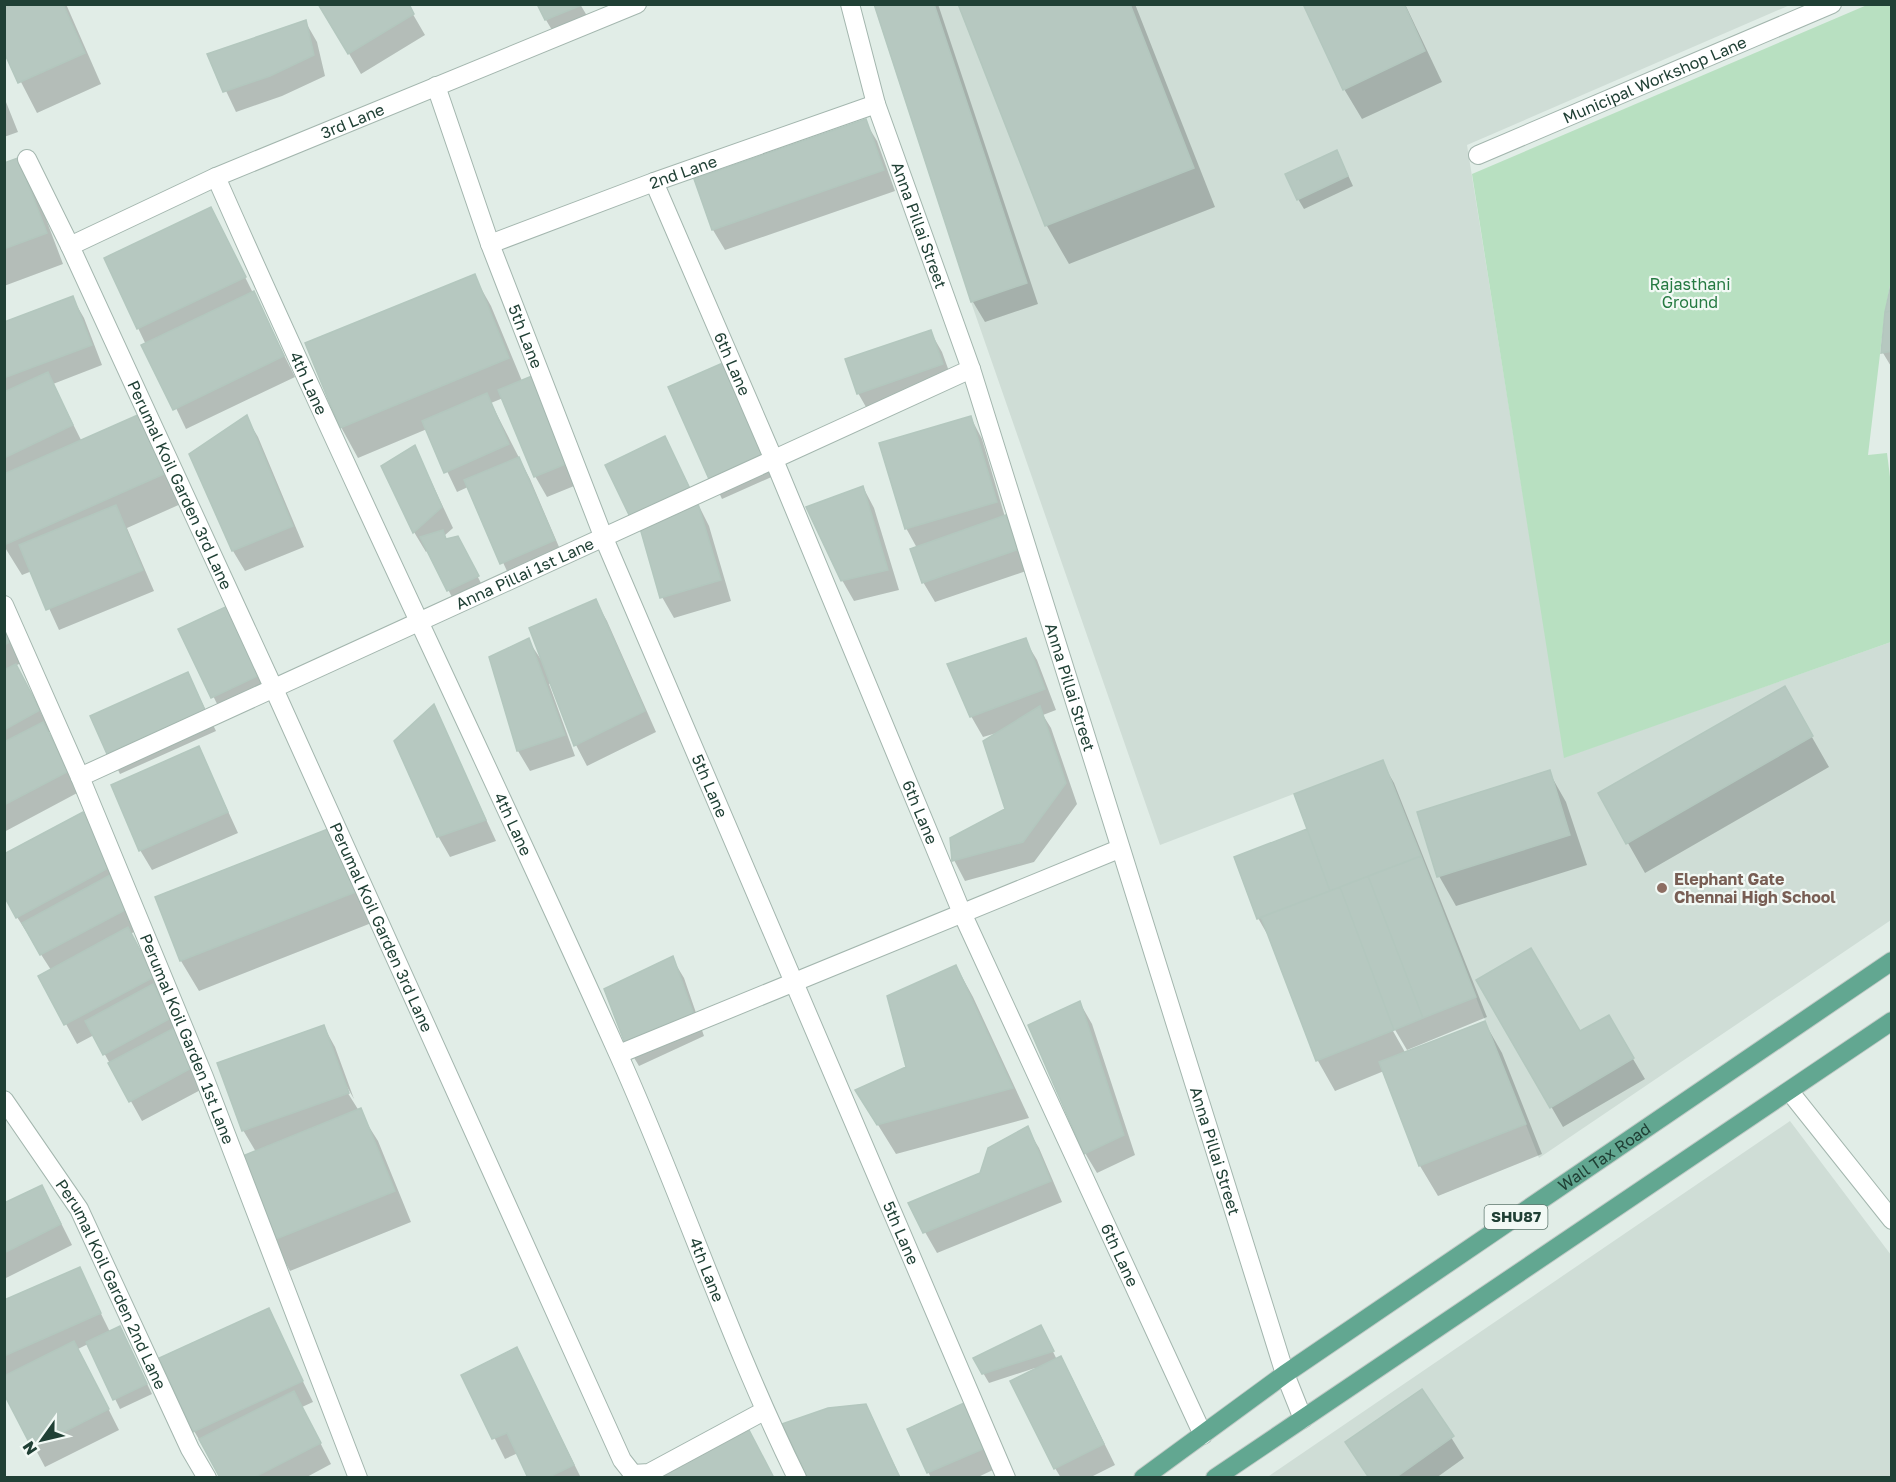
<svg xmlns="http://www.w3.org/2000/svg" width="1896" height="1482" viewBox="0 0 1896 1482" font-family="'Golos Text',sans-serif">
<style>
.built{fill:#cfddd6}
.green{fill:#b8e0c1}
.shadow{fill:#0003}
.building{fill:#b6c8c0;stroke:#b3c7be;stroke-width:1.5}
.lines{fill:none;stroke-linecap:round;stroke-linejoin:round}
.service-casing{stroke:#a3b6ae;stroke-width:20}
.minor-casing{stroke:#a3b6ae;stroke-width:20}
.primary-casing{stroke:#c1cac6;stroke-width:20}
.service{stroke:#fff;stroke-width:18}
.minor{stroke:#fff;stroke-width:18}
.primary{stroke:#62a791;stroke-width:18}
.education-dot{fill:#8d6e63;stroke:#f2f9f5;stroke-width:2}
.labels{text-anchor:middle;stroke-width:4.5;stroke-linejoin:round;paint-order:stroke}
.shield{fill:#f2f9f5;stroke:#5f786f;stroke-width:1.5}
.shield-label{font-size:15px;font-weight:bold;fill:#204035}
.street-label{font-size:16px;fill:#204035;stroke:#f2f9f5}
.park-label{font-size:16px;fill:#267a42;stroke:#f2f9f5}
.education-label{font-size:16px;font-weight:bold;fill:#785e54;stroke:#f2f9f5;text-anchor:start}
</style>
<rect width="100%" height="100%" fill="#e1ede7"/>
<!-- built -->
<path class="built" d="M874,5H1790L1467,145L1565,757L1891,642V920L1539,1158L1383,760L1160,845L971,302Z
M1790,1121L1891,1255V1477L1266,1478Z"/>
<!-- green -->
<path class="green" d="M1867,5H1891V280L1885,312L1868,455L1887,453L1891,485V642L1564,758L1472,174Z"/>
<!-- shadow -->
<path class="shadow" d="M4,4H66L101,84L37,113L4,49Z
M320,4H407L425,35L361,74Z
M580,4L593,26L558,40L546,20Z
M874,4H938L1038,304L985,322L973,302Z
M960,4H1135L1215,207L1069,264L1047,226Z
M1304,4H1405L1442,82L1362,119L1344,89Z
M305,21L317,42L325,76L282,96L236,112L209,55Z
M4,97L18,132L4,137Z
M865,121L877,141L895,191L725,250L713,230L696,180Z
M17,159L35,190L63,264L4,286V164Z
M1342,162L1353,186L1304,209L1298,199Z
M211,209L295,377L186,429L138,328Z
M474,276L491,306L522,381L579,484L547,497L535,476L503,398L491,403L530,479L565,561L513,584L468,487L457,492L427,429L358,458L341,427Z
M1892,287V368L1883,353Z
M72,297L84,318L102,365L53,384L82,442L139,416L183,503L127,528L154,591L59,630L32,571L22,575L4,546V323Z
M930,331L942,352L954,385L870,414L858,393Z
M670,388L776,475L722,499Z
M246,417L258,437L304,547L245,571L233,551L191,455Z
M971,418L982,439L1005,517L1018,538L1029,570L935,602L923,582L917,548L906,528Z
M665,438L709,526L731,601L674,618L662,597L645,539L633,519Z
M415,447L453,528L444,536L447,540L463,548L483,587L454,601L428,550L426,552L414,532L383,466Z
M863,487L874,508L899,590L854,601L842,580Z
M595,600L607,621L656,732L587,766L576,745L551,683L549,684L575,756L530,771L518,751L528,640L544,664Z
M231,606L275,694L224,718L180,629Z
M4,618L27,660L15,666L51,731L47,733L79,792L4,832Z
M1025,640L1037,660L1056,710L1043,715L1051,728L1077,804L1034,862L965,881L954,860L1007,810L1000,732L983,737L971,716Z
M188,674L216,731L120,774L92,717Z
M1784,688L1829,767L1645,873L1600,794Z
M434,706L496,841L450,857L438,836Z
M199,748L238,833L152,870L140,850Z
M1382,762L1394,783L1487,1017L1407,1050L1391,1023L1389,1024L1406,1054L1485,1023L1502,1053L1542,1154L1438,1196L1420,1166L1384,1071L1335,1091L1318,1061L1270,939L1258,918L1309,830Z
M1549,772L1566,802L1587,865L1456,906L1439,876Z
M82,814L140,929L130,934L165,998L160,1000L208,1086L142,1121L94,1035L77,1044L66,1024L51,970L17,917Z
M332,829L374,922L199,991L181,961L157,898Z
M672,958L684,978L704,1036L639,1066L627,1046Z
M956,966L973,997L1029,1118L896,1154L857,1091L908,1068Z
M1478,981L1579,1033L1608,1017L1645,1079L1563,1127Z
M1080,1003L1092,1024L1135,1155L1097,1173L1085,1153Z
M324,1027L335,1047L354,1099L346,1085L344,1087L378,1141L411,1222L290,1271L273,1241L256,1152L243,1130Z
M1027,1128L1039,1148L1062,1202L937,1253L925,1232Z
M4,1205L53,1207L72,1245L4,1279Z
M79,1269L110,1332L125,1338L152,1394L120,1409L88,1344L78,1349L119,1430L45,1467L4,1390V1302Z
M268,1310L313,1402L302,1407L331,1464L305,1478H222L194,1431Z
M1046,1337L1057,1360L1060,1358L1072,1378L1115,1465L1089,1478H1061L1055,1468L1035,1368L989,1383L975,1359Z
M528,1370L581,1478H529L518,1453L505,1459L463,1375Z
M1422,1391L1464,1458L1436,1478H1369Z
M963,1405L995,1469L976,1478H931L909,1430Z
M865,1406L901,1478H809Z"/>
<!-- building -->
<path class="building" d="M4,4H63L85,53L18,83L4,52Z
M318,4H409L414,14L348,54Z
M537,4H582V5L545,20Z
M874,4H934L1027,283L971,302Z
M958,4H1130L1194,168L1045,226Z
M1303,4H1404L1425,51L1343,90Z
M306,20L314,55L270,76L223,92L207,54Z
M866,119L884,170L712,230L694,179Z
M1337,150L1348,176L1297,200L1285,174Z
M18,158L47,233L4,249V163Z
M211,207L246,277L137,329L104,258Z
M475,274L509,358L340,428L305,343Z
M1892,280V311L1885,312Z
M254,291L284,356L173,410L141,345Z
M73,296L92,345L4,378V322Z
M1892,311V351L1881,353L1885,312Z
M931,330L943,364L857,394L845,359Z
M725,362L766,454L709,479L668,387Z
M48,372L73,425L4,458V392Z
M532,376L568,463L534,477L498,390Z
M487,393L509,444L444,473L422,421Z
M140,414L166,473L4,545V474Z
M247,415L293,526L232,551L189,454Z
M971,416L997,502L905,529L879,443Z
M665,436L691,491L631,519L605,465Z
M415,445L442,507L413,533L381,466Z
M519,457L555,540L500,564L464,480Z
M863,486L888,570L841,581L806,507Z
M698,504L721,580L660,598L638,521Z
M116,505L143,570L46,610L19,545Z
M1006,515L1019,549L922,583L910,549Z
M443,530L446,539L458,536L479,576L447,591L420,537Z
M596,599L645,711L574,746L529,628Z
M232,604L264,673L211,698L178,629Z
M4,617L16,639L4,645Z
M529,638L565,735L517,751L489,657Z
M1026,638L1045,689L970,717L947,664Z
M16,664L40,710L4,730V670Z
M188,672L205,710L107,754L90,716Z
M1785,686L1813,736L1626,844L1598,793Z
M434,704L486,820L437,837L394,741Z
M1040,706L1066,783L1023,842L952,861L950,838L1005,809L983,741Z
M43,722L69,771L4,805V742Z
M199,746L228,812L139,851L111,785Z
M1383,760L1421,856L1330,891L1294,794Z
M1550,770L1570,835L1437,877L1417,812Z
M83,812L112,866L16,918L4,896V854Z
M333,827L358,891L180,961L155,897Z
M1307,829L1330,891L1257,919L1234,857Z
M1421,856L1476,997L1423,1018L1368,876Z
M112,874L129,908L40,955L22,923Z
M1368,876L1423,1018L1394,1030L1340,887Z
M1340,887L1394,1030L1316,1061L1261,917Z
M128,927L154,977L64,1025L38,976Z
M1531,948L1580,1031L1609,1015L1634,1058L1550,1108L1476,980Z
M673,956L694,1015L626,1046L604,989Z
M956,965L1013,1088L877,1125L855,1090L906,1067L887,996Z
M153,984L171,1018L103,1055L85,1021Z
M1080,1001L1124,1135L1084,1154L1028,1025Z
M1485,1021L1526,1124L1419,1166L1379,1062Z
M324,1025L349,1093L242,1131L217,1063Z
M176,1027L197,1065L129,1102L108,1063Z
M361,1108L395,1191L271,1241L238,1158Z
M1028,1126L1051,1181L923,1233L908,1203L980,1173L988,1148Z
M42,1185L61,1224L4,1253V1203Z
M80,1267L101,1313L4,1356V1300Z
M269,1308L303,1381L193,1432L159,1358Z
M1041,1325L1054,1351L982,1374L973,1358Z
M120,1326L147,1384L113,1400L86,1342Z
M74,1341L109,1409L32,1448L4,1394V1376Z
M517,1347L574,1465L547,1478H528L507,1433L492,1439L461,1375Z
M1061,1356L1104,1444L1054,1469L1010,1381Z
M1422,1389L1454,1436L1395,1478H1369L1345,1442Z
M294,1391L321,1443L253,1478H220L199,1439Z
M964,1403L985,1448L927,1473L907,1429Z
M866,1404L900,1478H808L782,1424L828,1408Z
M749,1430L774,1478H656Z"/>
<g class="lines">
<!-- service casing -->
<g class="service-casing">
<g id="service">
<path id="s1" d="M1478,155L1832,4"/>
</g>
</g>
<!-- minor casing -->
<g class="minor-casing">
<g id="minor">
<path id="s2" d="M850,4L876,104L971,369L1285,1374L1303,1419"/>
<path id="s3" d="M436,86L490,244L603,536L1006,1478"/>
<path id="s4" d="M27,159L70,246L274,689L622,1460L633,1474L649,1473L764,1411"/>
<path id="s5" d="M216,177C345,470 485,757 616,1049C680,1190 728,1338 797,1478"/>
<path id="s6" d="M654,182L774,460L962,913L1203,1435"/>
<path id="s7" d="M490,244L654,182L876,104"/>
<path id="s8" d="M70,246L216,177L637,4"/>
<path id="s9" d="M4,605L80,777L204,1077L358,1478"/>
<path id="s10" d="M80,777L971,369"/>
<path d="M619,1054L1119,849"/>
<path d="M1790,1092L1892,1220"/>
<path id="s11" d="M4,1100L79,1209L190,1449L207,1478"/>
</g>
</g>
<!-- primary casing -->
<g class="primary-casing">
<g id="primary">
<path id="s12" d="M1143,1478L1285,1374L1892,961"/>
<path d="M1215,1478L1892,1021"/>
</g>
</g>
<!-- service -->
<use href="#service" class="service"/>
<!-- minor -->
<use href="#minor" class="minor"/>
<!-- primary -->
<use href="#primary" class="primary"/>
</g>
<!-- markers -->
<circle class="education-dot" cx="1662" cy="888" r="6"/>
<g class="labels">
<!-- shield labels -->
<rect class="shield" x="1484.5" y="1205" width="63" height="24" rx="4.5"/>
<g class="shield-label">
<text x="1516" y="1222">SHU87</text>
</g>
<!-- street labels -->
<g class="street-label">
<text dy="6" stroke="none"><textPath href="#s1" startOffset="192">Municipal Workshop Lane</textPath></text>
<text dy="6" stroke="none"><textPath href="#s8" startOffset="309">3rd Lane</textPath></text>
<text dy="6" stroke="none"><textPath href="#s7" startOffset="206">2nd Lane</textPath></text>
<text dy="6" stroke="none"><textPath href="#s2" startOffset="232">Anna Pillai Street</textPath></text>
<text dy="6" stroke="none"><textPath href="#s3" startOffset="266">5th Lane</textPath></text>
<text dy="6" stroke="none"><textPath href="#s6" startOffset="198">6th Lane</textPath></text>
<text dy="6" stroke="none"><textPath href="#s5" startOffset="226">4th Lane</textPath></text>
<text dy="6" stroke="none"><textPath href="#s4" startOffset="360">Perumal Koil Garden 3rd Lane</textPath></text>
<text dy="6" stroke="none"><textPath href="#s10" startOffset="489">Anna Pillai 1st Lane</textPath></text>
<text dy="6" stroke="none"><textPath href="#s2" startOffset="718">Anna Pillai Street</textPath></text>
<text dy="6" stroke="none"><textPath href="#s3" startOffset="752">5th Lane</textPath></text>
<text dy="6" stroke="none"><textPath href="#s6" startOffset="684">6th Lane</textPath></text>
<text dy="6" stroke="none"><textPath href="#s5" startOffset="712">4th Lane</textPath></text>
<text dy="6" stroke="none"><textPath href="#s4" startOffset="846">Perumal Koil Garden 3rd Lane</textPath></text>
<text dy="6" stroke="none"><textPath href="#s9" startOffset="471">Perumal Koil Garden 1st Lane</textPath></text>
<text dy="6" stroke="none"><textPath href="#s2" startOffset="1204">Anna Pillai Street</textPath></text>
<text dy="6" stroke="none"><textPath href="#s12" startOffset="562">Wall Tax Road</textPath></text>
<text dy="6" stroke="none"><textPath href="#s3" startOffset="1238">5th Lane</textPath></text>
<text dy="6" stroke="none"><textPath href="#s6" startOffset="1170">6th Lane</textPath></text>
<text dy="6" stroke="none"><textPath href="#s5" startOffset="1198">4th Lane</textPath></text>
<text dy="6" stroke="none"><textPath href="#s11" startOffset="214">Perumal Koil Garden 2nd Lane</textPath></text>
</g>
<!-- park labels -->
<g class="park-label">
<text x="1690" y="290">Rajasthani<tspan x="1690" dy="18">Ground</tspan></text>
</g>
<!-- education labels -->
<g class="education-label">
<text x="1674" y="885">Elephant Gate<tspan x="1674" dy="18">Chennai High School</tspan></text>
</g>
</g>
<!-- border -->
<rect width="1896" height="1482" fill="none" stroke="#204035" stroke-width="12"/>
<!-- north arrow -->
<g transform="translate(42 1440) rotate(236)" stroke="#f2f9f5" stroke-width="4.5" paint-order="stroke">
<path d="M0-4.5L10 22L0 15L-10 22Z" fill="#204035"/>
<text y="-9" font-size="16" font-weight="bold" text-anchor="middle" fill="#204035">N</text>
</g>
</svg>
